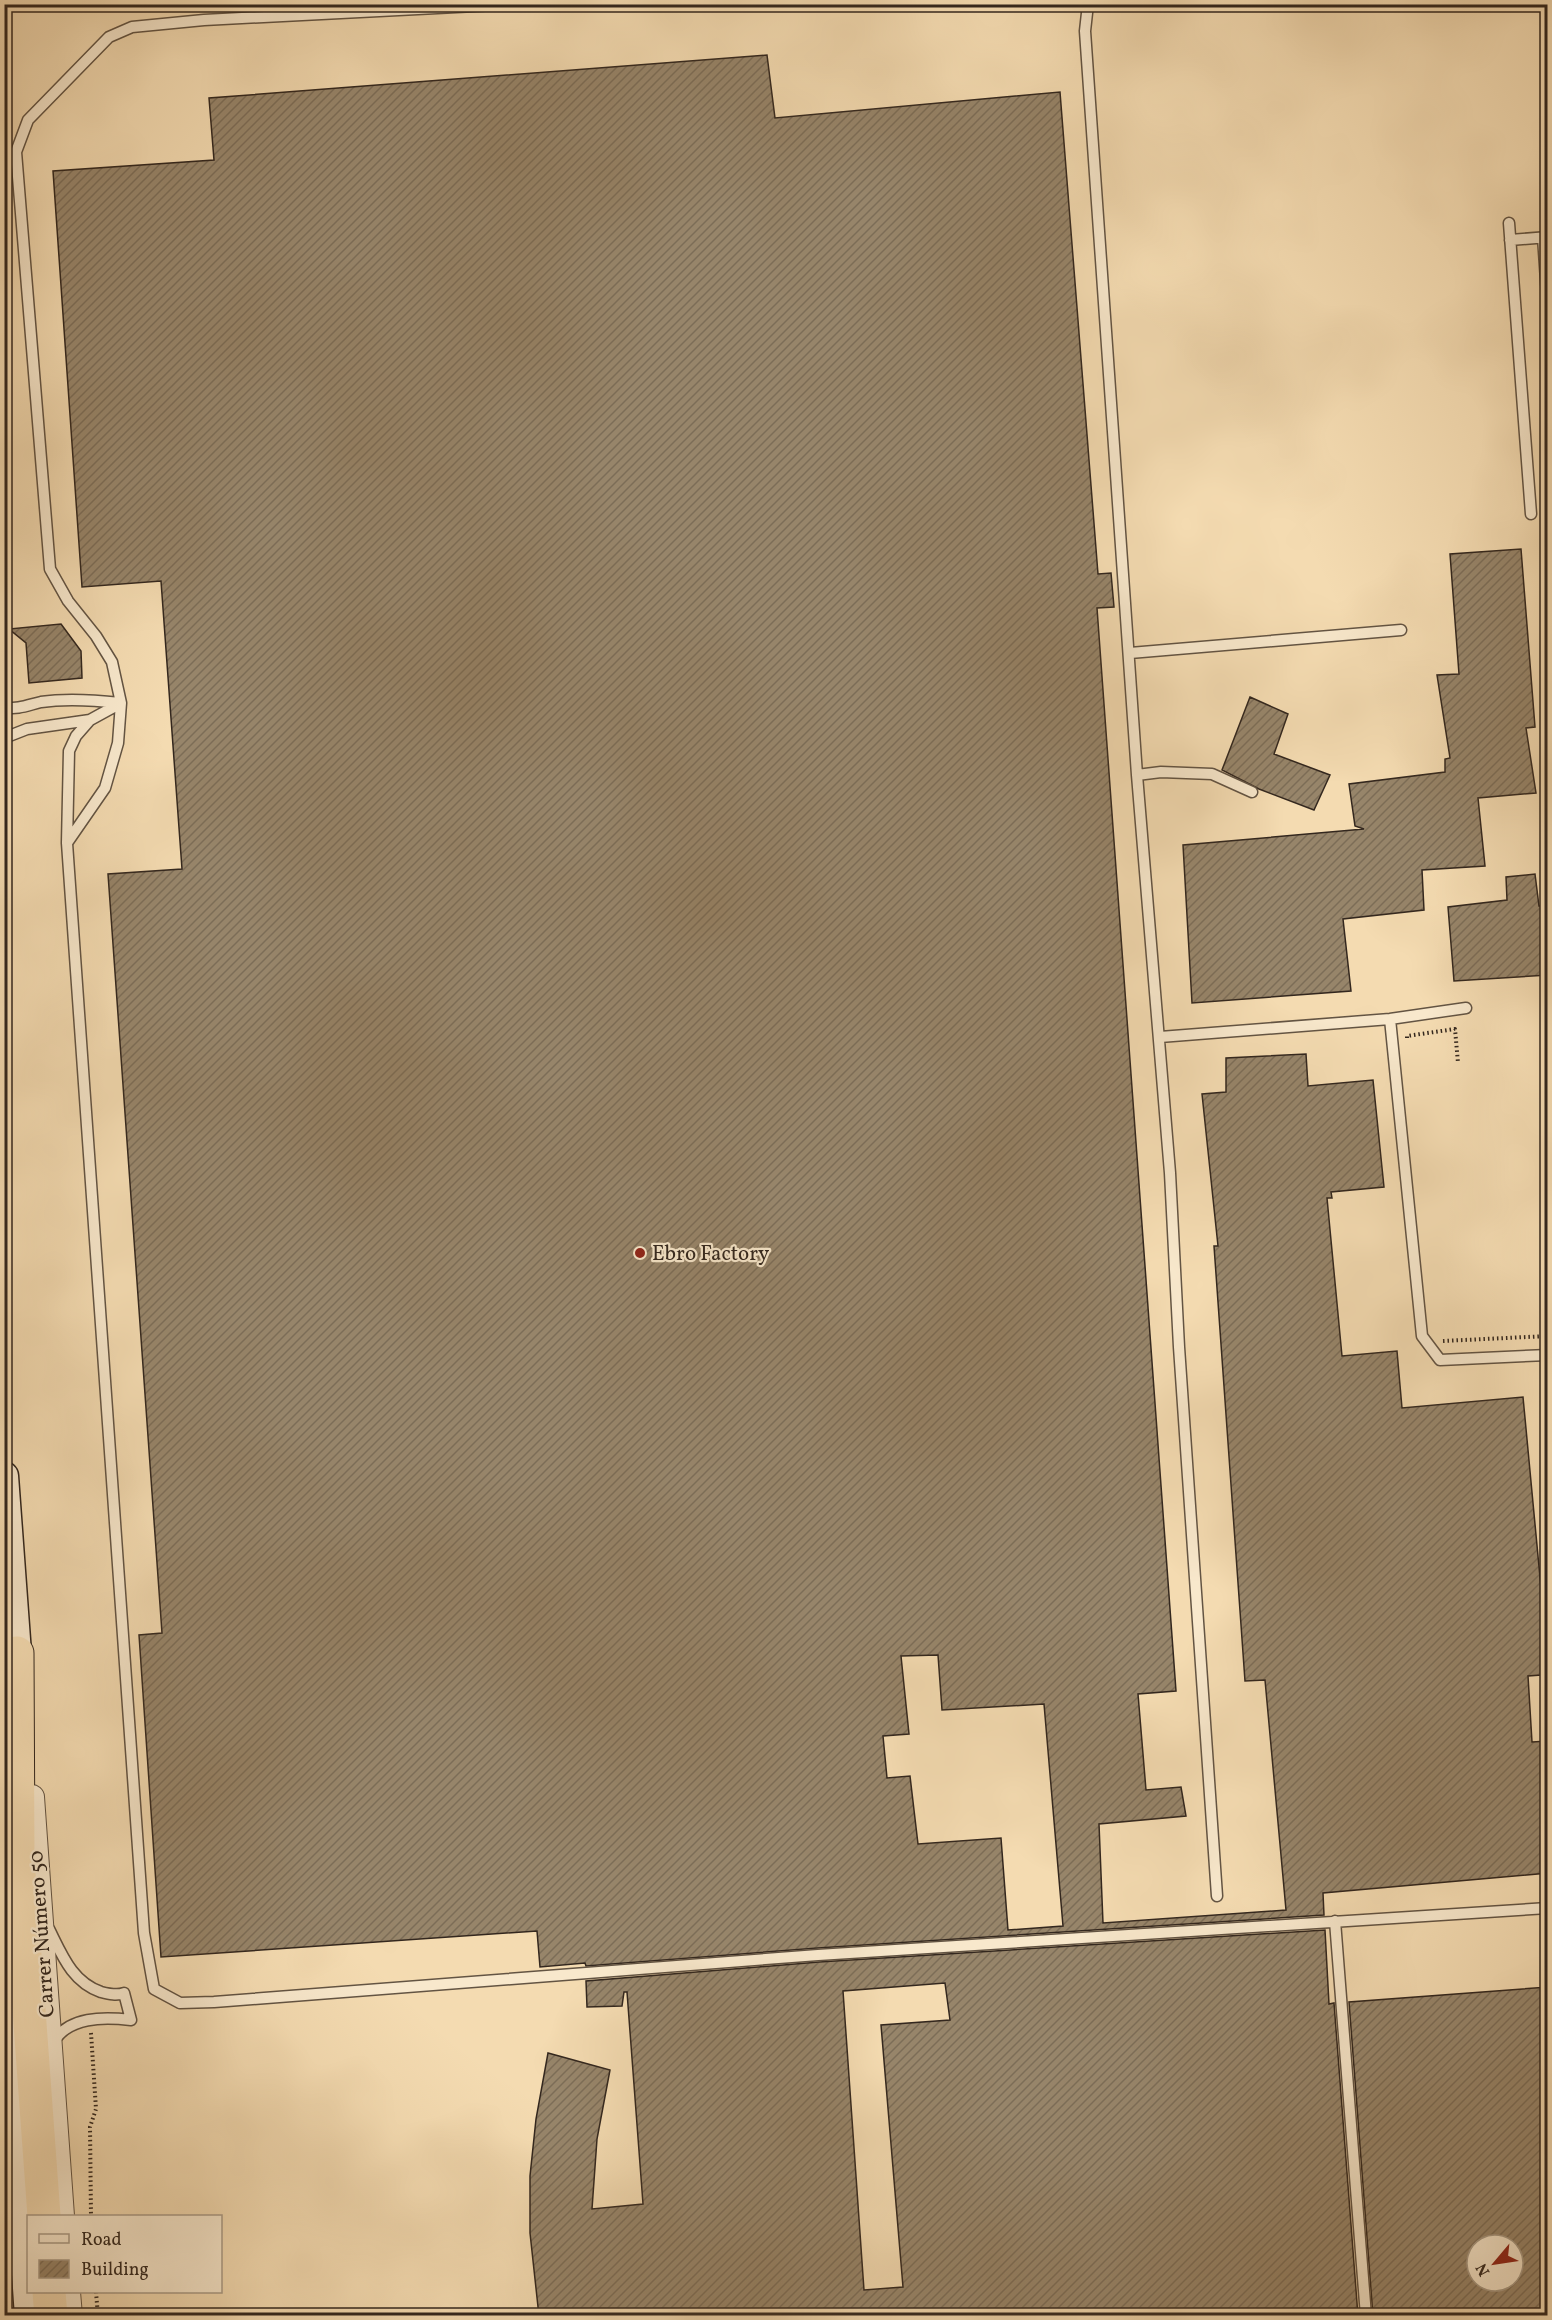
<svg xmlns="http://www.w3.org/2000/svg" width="1552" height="2320" viewBox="0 0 1552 2320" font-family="Vollkorn,serif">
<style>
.building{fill:url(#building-hatch);stroke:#33271e;stroke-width:1.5;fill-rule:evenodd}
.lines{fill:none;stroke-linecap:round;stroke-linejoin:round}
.service-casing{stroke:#635443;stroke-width:13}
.tertiary-casing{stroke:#635443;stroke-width:26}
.secondary-casing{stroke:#33271e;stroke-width:31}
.trunk-casing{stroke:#33271e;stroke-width:35}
.path{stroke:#33271e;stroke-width:4;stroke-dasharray:1.5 3;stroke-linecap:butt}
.service{stroke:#f8e8cc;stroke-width:10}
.tertiary{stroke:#f8e8cc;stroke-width:24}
.secondary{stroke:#f8e8cc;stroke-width:28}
.trunk{stroke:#f4dbb1;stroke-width:33}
.poi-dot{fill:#8f2418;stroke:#f8e8cc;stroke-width:2}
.labels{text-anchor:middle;stroke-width:4.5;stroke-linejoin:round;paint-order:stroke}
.poi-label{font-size:21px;fill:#33271e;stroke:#f8e8cc;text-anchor:start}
.street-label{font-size:21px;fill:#33271e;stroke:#f8e8cc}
</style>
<defs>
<pattern id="building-hatch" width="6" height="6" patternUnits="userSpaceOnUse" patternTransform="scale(1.5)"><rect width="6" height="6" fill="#97856a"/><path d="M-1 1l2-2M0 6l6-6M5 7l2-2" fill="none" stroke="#7c6d57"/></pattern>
</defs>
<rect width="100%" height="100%" fill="#f4dbb1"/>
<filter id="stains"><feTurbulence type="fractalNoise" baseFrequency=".00333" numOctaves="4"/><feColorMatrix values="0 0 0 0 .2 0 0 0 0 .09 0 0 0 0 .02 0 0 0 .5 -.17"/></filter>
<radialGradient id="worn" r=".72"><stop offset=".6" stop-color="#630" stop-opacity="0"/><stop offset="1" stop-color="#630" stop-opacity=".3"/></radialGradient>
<!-- building -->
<path class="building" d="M767,55L775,118L1060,92L1098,574L1111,573L1114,607L1097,608L1176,1691L1138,1694L1146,1790L1181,1787L1186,1816L1099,1824L1103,1923L1286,1910L1265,1680L1245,1681L1214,1246H1218L1202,1094L1226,1092V1058L1306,1054L1308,1086L1373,1080L1384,1187L1331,1192L1332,1198H1327L1342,1356L1397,1351L1402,1408L1523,1397L1543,1609H1548V1669H1541V1675L1528,1676L1532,1742L1548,1741V1873L1323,1893L1324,1915L818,1948L586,1966L585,1963L540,1967L537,1931L161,1957L139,1635L162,1633L108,874L182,869L161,581L82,587L53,171L214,160L209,98ZM938,1655L942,1710L1044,1704L1063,1926L1008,1930L1001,1838L918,1844L910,1776L887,1778L883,1736L909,1734L901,1656Z
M1521,549L1535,727L1526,728L1536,793L1478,798L1485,866L1422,870L1424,910L1343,919L1351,991L1192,1003L1183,845L1364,829L1355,826L1349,784L1445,772V759L1450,758L1437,675L1459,674L1450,554Z
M61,624L81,651L82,678L29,683L26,643L9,629Z
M1250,697L1288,714L1274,754L1330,775L1314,810L1259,789L1222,770Z
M1535,874L1539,906H1548V975L1454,981L1448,907L1507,900L1506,877Z
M1325,1930L1329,2004L1334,2003L1358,2316H906V2313L865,2315L539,2316L530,2233V2176L536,2119L548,2053L610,2070L597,2139L592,2209L643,2204L627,1992H624L622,2006L587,2007L586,1981L819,1962ZM945,1983L950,2020L881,2025L903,2287L864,2290L843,1991Z
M1548,1987V2316H1373L1349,2002ZM1477,2245H1513V2281H1477Z"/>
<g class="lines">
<!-- service casing -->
<g class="service-casing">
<path id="service" d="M1088,4L1085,31L1137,775L1170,1173L1179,1347L1217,1896
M1509,223L1531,514
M1543,237L1548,310
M1510,240L1548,237
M1130,653L1401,630
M4,707C18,710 28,705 41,702C67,698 94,700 120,703
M90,720L76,736L69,751L67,843L144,1933L154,1989L180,2003L214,2002L818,1955L1548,1908
M4,738L27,729L90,720L121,703
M1137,775L1161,772L1212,774L1252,792
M67,843L105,788L118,743L121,703L112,662L96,636L68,601L50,569L16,152L28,120L109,37L132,27L204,20L516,4
M1390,1019L1422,1336L1440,1360L1548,1355
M1160,1037L1390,1019L1466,1008
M1335,1921L1366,2316
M49,1929C62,1955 72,1982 101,1992C109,1994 117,1996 124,1993L131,2020C104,2017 68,2016 53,2043"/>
</g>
<!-- tertiary casing -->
<g class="tertiary-casing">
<path id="tertiary" d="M32,1797L62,2216
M68,2292L70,2316"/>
</g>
<!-- secondary casing -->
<g class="secondary-casing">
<path id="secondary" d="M4,1476L17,1653
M4,1965L29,2316"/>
</g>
<!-- trunk casing -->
<g class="trunk-casing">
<path id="trunk" d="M17,1653L18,1859L44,2216
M49,2292L51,2316"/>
</g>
<!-- path -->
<path class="path" d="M1407,1038V1036L1455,1029L1458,1063
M1443,1341L1548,1336
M91,2033L96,2109L90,2127L91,2216
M96,2292L98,2316"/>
<!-- service -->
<use href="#service" class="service"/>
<!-- tertiary -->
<use href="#tertiary" class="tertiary"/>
<!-- secondary -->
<use href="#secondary" class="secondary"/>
<!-- trunk -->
<use href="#trunk" class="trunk"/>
</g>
<!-- markers -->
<circle class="poi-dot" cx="640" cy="1253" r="6"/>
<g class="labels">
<!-- poi labels -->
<g class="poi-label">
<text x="652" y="1260">Ebro Factory</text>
</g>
<!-- street labels -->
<g class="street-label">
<text transform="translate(41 1934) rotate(-94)" y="7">Carrer Número 50</text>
</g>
</g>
<!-- margin -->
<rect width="1552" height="2320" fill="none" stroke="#f4dbb1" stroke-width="24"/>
<rect x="6" y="6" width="1540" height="2308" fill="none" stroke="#33271e" stroke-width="3"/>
<rect x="12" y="12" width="1528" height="2296" fill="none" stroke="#33271e" stroke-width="1.5"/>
<!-- legend -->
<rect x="27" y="2215" width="195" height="78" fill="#f8e8cc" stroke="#a99b86" stroke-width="1.5"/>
<rect x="39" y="2234" width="30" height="9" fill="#f8e8cc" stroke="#a99b86" stroke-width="1.5"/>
<text x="81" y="2245" font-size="18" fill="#33271e">Road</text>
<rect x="39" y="2260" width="30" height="18" fill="url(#building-hatch)" stroke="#a99b86" stroke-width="1.5"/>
<text x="81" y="2275" font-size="18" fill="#33271e">Building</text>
<!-- north arrow -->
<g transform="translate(1495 2263) rotate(241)"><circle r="28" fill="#f8e8cc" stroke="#a99b86" stroke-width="1.5"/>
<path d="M0-4.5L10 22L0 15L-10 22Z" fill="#8f2418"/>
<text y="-9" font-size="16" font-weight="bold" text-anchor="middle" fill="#33271e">N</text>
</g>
<rect width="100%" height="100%" filter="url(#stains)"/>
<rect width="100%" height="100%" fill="url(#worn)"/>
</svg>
